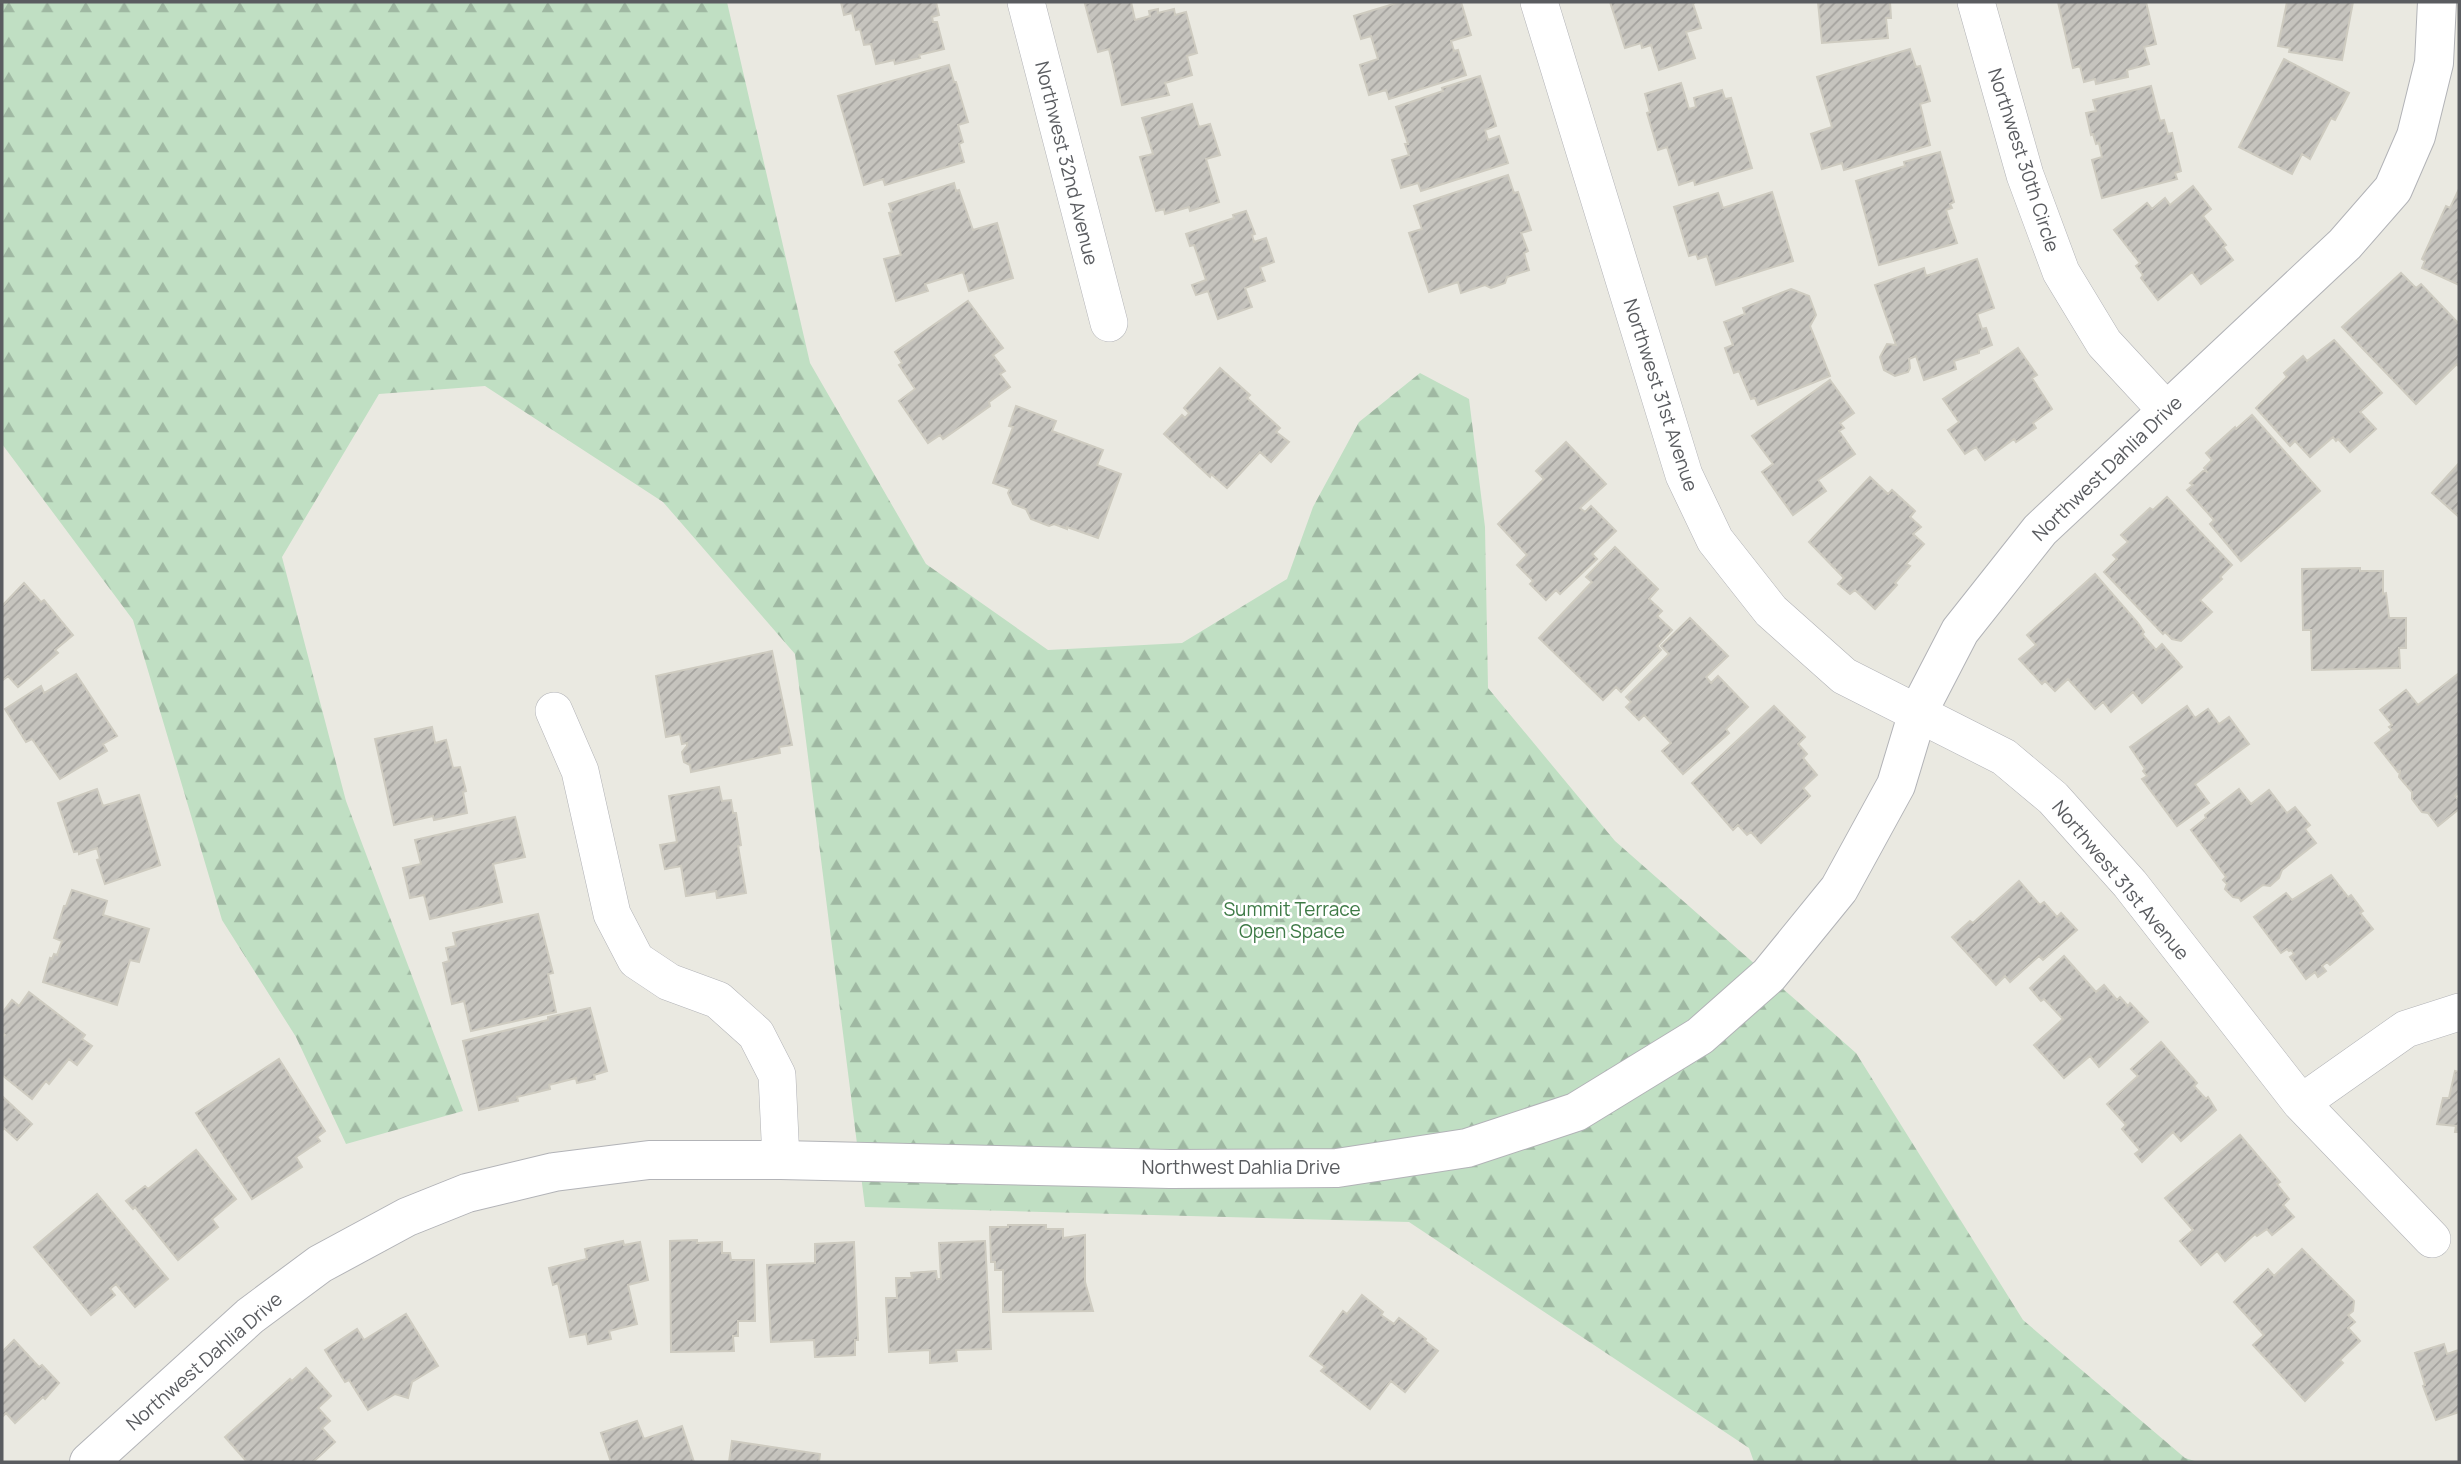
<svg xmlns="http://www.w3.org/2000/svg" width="2461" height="1464" viewBox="0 0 2461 1464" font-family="Manrope,sans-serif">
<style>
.forest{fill:url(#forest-firs)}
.building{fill:url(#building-hatch);stroke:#cecbc0;stroke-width:2}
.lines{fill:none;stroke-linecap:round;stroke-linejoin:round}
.minor-casing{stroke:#b2b3b7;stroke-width:38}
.tertiary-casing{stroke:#b2b3b7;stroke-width:40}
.minor{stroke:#fff;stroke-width:37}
.tertiary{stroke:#fff;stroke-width:38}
.labels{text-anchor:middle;stroke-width:5;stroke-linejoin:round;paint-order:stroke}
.street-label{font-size:19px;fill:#5a5c60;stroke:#fff}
.park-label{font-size:19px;fill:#3e7a46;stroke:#fff}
</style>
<defs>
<pattern id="forest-firs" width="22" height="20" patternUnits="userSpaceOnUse" patternTransform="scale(1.75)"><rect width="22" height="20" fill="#c0dfc3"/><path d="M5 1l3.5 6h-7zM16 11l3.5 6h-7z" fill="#9fb8a2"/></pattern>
<pattern id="building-hatch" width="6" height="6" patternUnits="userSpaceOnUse" patternTransform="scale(1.75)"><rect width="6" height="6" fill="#c6c4be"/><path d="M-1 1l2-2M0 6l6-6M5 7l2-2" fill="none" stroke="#a4a29e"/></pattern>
</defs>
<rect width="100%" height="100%" fill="#eae9e1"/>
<!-- forest -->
<path class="forest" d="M2,2H727L810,363L926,564L1048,650L1182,643L1287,579L1313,507L1359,422L1420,373L1469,399L1485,527L1488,688L1615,841L1856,1053L2023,1320L2185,1458L2198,1462H1754L1749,1448L1409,1222L865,1207L795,654L663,502L485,386L379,394L282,557L346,801L463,1111L346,1144L296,1037L222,920L133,620L2,444Z"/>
<!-- building -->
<path class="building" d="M841,2H936L939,15L932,17L933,22H937L944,49L919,55L920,58L895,64L894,60L876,64L871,44L864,45L860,29L856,30L852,13L844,15Z
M1091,2H1131L1135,20L1150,16L1149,11L1158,9V13L1174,9L1175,15L1186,12L1197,53L1187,56L1192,75L1165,83L1169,95L1122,105L1109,49L1098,52L1085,4Z
M1400,2H1461L1471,35L1451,41L1454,51L1458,50L1466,75L1389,99L1386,90L1369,95L1360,65L1378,59L1371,36L1361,39L1354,16Z
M1610,2H1695L1693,4L1701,28L1686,32L1695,58L1659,70L1651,45L1642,48L1641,43L1625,48Z
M1818,2H1890L1891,18H1886L1888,38L1822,43Z
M2058,2H2146L2156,44L2144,47L2149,64L2127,70L2128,77L2096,84L2095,79L2084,82L2080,66L2073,68Z
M2287,2H2353L2342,60L2289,52L2290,48L2278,46Z
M1910,49L1916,67L1920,66L1930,101L1920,104L1930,145L1844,170L1842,163L1822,169L1811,134L1832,127L1817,77Z
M2284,59L2349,93L2335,120L2331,118L2310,159L2302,154L2292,174L2239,147Z
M949,65L954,82H956L968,122L958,125L963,142L959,144L964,162L885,185L883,179L864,185L838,96Z
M1480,76L1496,126L1485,130L1488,140L1499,136L1508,163L1421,191L1418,183L1401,188L1392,160L1409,155L1405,144H1408L1396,107L1443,91L1442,88Z
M1681,83L1689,109L1696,107L1694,98L1722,90L1725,99L1731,98L1752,168L1695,185L1694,180L1679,185L1667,147L1658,150L1647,113L1650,112L1645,94Z
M2151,86L2160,121L2164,120L2168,134L2172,133L2181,171L2175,173L2177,179L2102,198L2092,160L2102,157L2099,143L2096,144L2093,134L2091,135L2086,113L2096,111L2093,100Z
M1192,104L1199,127L1210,124L1220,155L1206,159L1219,202L1190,211L1189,207L1165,214L1164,209L1156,211L1140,157L1153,154L1142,118Z
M1940,152L1954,202L1950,204L1952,208L1946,210L1957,243L1879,265L1856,181L1905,166L1904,162Z
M1508,175L1514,193L1518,192L1531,230L1521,233L1528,251L1524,253L1529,270L1507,277L1505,283L1491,288L1485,285L1461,293L1458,282L1429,292L1409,233L1422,229L1414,206Z
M954,183L956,191L959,190L973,230L997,223L1013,278L969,291L963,272L925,284L928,291L896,301L884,259L901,255L889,213L892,212L889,204Z
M2193,186L2211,209L2203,216L2226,245L2223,247L2233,260L2201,284L2192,272L2158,300L2141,278L2143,275L2136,266L2140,263L2114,230L2147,203L2152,209L2165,198L2170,205Z
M2459,189V285L2422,268L2425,261L2422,259L2446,206L2450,208Z
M1772,192L1793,261L1716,285L1707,256L1698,259L1696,254L1689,256L1674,207L1718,193L1723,208Z
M1246,211L1255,234L1252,235L1254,242L1266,238L1274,262L1260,267L1265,281L1245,288L1252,307L1218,319L1208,291L1196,295L1192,285L1206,280L1194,245L1190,246L1186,234L1234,218L1233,215Z
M1977,259L1994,308L1977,314L1982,329L1986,328L1992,345L1979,350V353L1954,361L1956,369L1924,380L1916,356L1909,359L1910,368L1908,372L1895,376L1884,370L1880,357L1887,344L1896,345L1875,285L1924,268L1926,276Z
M2401,273L2416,288L2421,284L2459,324V367L2457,364L2416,404L2342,327Z
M1791,289L1809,296L1816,315L1810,326L1830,376L1758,405L1755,398L1751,399L1739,371L1734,373L1725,348L1733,345L1724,322L1745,314L1743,308Z
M968,301L1003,348L993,355L1005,371L1000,374L1010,387L989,402L990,406L943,439L940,435L928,443L899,401L915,389L899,365L902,363L895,352Z
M2334,340L2382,393L2360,412L2376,429L2350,452L2338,439L2336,441L2333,437L2310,457L2295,441L2290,446L2256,408L2287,377L2284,373L2303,356L2307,361Z
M2018,348L2037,375L2032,378L2052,409L2033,423L2036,428L2016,442L2014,439L1985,460L1976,447L1965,454L1948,430L1959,422L1943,399Z
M1220,368L1250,395L1247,398L1280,428L1276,432L1289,442L1271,462L1260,452L1227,488L1211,474L1210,477L1164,434L1182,415L1185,418L1189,413L1184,408Z
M1830,380L1854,413L1840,423L1844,428L1839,431L1855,454L1818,480L1826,491L1793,515L1762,472L1773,464L1752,436Z
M1016,406L1056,421L1052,431L1103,450L1097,465L1121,474L1098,538L1067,527V529L1054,524L1049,526L1031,519L1026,509L1013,504L1008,493L1010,489L993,483L1013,427L1009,426Z
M2252,415L2320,491L2241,561L2210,524L2214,520L2187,490L2193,485L2190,483L2204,470L2208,473L2204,468L2212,460L2206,453L2235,427L2236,429Z
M1566,442L1606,484L1580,508L1585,512L1591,506L1616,531L1592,554L1597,559L1560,594L1556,590L1546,600L1530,584L1533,581L1517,565L1527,555L1498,524L1544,479L1536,471Z
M2459,463V517L2432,493Z
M1870,477L1888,494L1892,490L1915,511L1910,517L1921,527L1913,534L1924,544L1906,564L1910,566L1895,583L1897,585L1875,609L1855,590L1850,594L1838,584L1844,578L1809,542Z
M2167,497L2232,565L2220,577L2222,579L2200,600L2212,612L2181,641L2172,639L2165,632L2163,634L2104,572L2117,559L2113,555L2128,542L2121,535L2150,508L2153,510Z
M1615,547L1658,589L1649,599L1662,611L1657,616L1672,630L1657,646L1661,650L1621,692L1616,687L1603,700L1539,638L1592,582L1586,577Z
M2360,568V571H2383V594L2386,593L2389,618H2406V648H2399L2400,668L2312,670L2311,630H2303L2302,569Z
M2095,574L2138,623L2144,632L2142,634L2156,650L2162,644L2182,667L2142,703L2133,692L2111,712L2103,702L2095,709L2068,679L2055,691L2045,681L2042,684L2019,659L2036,645L2027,635Z
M24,583L41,602L44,600L73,635L55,650L58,653L18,687L8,676L3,680L2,679V606Z
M1690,618L1728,656L1706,677L1711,683L1718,676L1748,707L1726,729L1729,733L1683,774L1662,751L1671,743L1644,715L1639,720L1626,707L1631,702L1626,697L1669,654L1661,646Z
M772,651L792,745L779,747L780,753L691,772L690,765L684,762L682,752L687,746V743L682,744L680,734L666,737L656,676Z
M2459,673V792L2455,796L2459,801V809L2438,826L2428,813L2422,812L2412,799V792L2399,777L2400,771L2398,772L2375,743L2392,730L2389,727L2392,725L2380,710L2406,690L2418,705Z
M76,674L117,736L103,744L107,751L60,779L32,739L26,742L5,709L41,686L44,693Z
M1774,706L1805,737L1798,744L1807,754L1803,758L1817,775L1803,788L1810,796L1761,843L1751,832L1747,835L1738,825L1733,830L1692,783Z
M2187,706L2195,718L2208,709L2219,724L2229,717L2249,744L2195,784L2209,803L2177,826L2142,779L2147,776L2143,771L2145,769L2130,747Z
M432,727L435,743L446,740L453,768L460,767L466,791L463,792L467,813L434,820L433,816L394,825L375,739Z
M719,787L722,801L731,800L733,813H736L741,845L738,846L746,893L717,898L716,891L686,896L681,866L665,869L660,845L677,842L669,796Z
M97,789L103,806L139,795L160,865L105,884L97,860L100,859L97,848L79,854V851L74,852L58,803Z
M2239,789L2251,804L2269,790L2287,813L2295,807L2310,825L2305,829L2316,843L2282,870L2279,878L2270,886L2263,885L2241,901L2239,898L2233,897L2225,889L2227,884L2223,880L2226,877L2191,830L2206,818L2205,815Z
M515,817L525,857L493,864L502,902L430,919L424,895L410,898L403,868L421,864L415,840Z
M2331,875L2348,897L2351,895L2363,911L2360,913L2373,929L2330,965L2327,962L2322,966L2326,971L2318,977L2315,972L2306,979L2290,957L2294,954L2291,950L2289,951L2287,949L2281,953L2254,917L2286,893L2292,900Z
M2019,881L2040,905L2044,902L2057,917L2061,913L2077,930L2043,960L2039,956L2010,982L2005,976L1996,985L1952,937L1970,921L1973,923Z
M72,890L107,901L103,915L149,929L139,962L130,960L117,1005L43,982L50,958L52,959L54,954L57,955L62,941L54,938L64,906H66Z
M538,914L553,973L548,974L556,1012L471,1031L464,1001L452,1004L443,963L449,961L446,948L456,946L453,933Z
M2064,956L2096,992L2104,985L2117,1000L2120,997L2128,1006L2130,1003L2148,1022L2099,1067L2090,1056L2064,1078L2034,1045L2063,1019L2044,999L2041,1001L2030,988Z
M29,992L85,1035L82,1039L92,1046L77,1065L69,1059L49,1084L46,1081L32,1099L2,1075V1038L5,1035L2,1033V1013L12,1000L19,1006Z
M590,1008L607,1071L594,1075L595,1079L577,1083L576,1078L549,1085L550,1089L517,1097L518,1101L479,1110L463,1041L548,1020V1017Z
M2161,1042L2197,1083L2194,1086L2206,1099L2208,1097L2216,1110L2181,1141L2173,1132L2142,1162L2135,1154L2140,1150L2122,1129L2126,1125L2107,1104L2138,1076L2131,1069Z
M279,1059L325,1131L317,1137L320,1141L296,1157L302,1167L252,1199L196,1113Z
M2455,1071L2459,1072V1132H2455L2456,1126L2437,1124L2443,1098H2449Z
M2,1096L32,1124L17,1140L4,1128L2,1131Z
M2240,1135L2280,1182L2277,1184L2289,1199L2283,1205L2294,1217L2272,1235L2267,1229L2257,1236L2255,1234L2225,1261L2217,1251L2201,1265L2180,1241L2193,1230L2165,1198Z
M196,1150L236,1199L212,1219L218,1227L178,1260L135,1207L133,1209L126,1201L145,1186L148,1189Z
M97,1194L168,1279L135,1307L116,1284L110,1289L115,1295L91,1315L34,1247Z
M1008,1225H1046V1229H1063V1238L1085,1235V1282L1093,1311L1003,1312V1270H995V1262H991L990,1227H1008Z
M697,1240V1243L722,1242V1253H730L731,1260H754L755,1321H738V1336H733L734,1351L671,1352L670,1241Z
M623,1241L624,1245L640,1242L648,1280L628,1285L637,1324L609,1331L611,1339L588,1344L586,1334L570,1337L558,1283L553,1285L549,1268L587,1259L585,1249Z
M985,1241L991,1349L956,1350L957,1361L930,1363V1350L889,1352L886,1298H897L896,1278H912L911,1273L936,1271L937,1279H941L939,1243Z
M854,1242L858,1340H855V1355L815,1357L814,1340L771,1342L767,1265L815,1263V1244Z
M2302,1249L2354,1301L2353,1311L2348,1315L2355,1322L2348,1328L2360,1341L2340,1360L2343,1363L2305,1401L2253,1345L2264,1335L2234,1302L2268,1269L2274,1276Z
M1362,1295L1383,1312L1381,1315L1394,1324L1399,1318L1426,1339L1425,1341L1438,1351L1405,1392L1391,1381L1370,1409L1321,1371L1325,1367L1310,1356L1343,1311L1347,1314Z
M406,1314L438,1366L412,1382L408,1398L395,1394L368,1410L349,1380L345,1382L325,1350L357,1329L364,1340Z
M14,1340L39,1367L42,1365L59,1383L45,1399L43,1397L15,1423L6,1413L2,1417V1352Z
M2444,1344L2447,1354L2459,1350V1412L2436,1420L2423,1386L2425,1385L2415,1353Z
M306,1368L331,1396L318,1408L330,1421L322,1428L335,1442L313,1462H247L225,1437L290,1379L292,1381Z
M637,1421L644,1439L682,1426L694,1462H611L601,1433Z
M732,1441L820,1454L819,1462H729Z"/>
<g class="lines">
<!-- minor casing -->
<g class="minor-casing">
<path id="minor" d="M1026,2L1109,323
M1539,2L1684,475L1715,540L1771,611L1844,676L2004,757L2053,798L2130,884L2301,1103L2432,1239
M1976,2L2025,175L2061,272L2104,343L2166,410
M554,711L580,771L612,914L636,960L669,982L718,1000L756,1034L777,1075L781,1160
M2301,1103L2406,1029L2459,1012"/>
</g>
<!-- tertiary casing -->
<g class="tertiary-casing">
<path id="tertiary" d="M89,1462L250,1316L320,1264L407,1217L467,1193L554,1172L649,1160H781L1170,1169L1337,1168L1467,1148L1576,1112L1700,1036L1769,975L1839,889L1896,785L1918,712L1960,631L2040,530L2345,244L2393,189L2416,136L2434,63L2437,2"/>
</g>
<!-- minor -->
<use href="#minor" class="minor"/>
<!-- tertiary -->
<use href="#tertiary" class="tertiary"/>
</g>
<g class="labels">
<!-- street labels -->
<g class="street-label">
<text transform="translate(2024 160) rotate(72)" y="7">Northwest 30th Circle</text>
<text transform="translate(1067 163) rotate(76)" y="7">Northwest 32nd Avenue</text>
<text transform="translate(1661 395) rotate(72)" y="7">Northwest 31st Avenue</text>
<text transform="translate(2107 468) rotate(-44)" y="7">Northwest Dahlia Drive</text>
<text transform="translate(2121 880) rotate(50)" y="7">Northwest 31st Avenue</text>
<text x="1241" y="1174">Northwest Dahlia Drive</text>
<text transform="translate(204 1361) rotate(-41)" y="7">Northwest Dahlia Drive</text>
</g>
<!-- park labels -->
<g class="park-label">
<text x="1292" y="916">Summit Terrace<tspan x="1292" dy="22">Open Space</tspan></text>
</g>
</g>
<!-- border -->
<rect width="2461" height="1464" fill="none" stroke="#5a5c60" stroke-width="7"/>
</svg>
